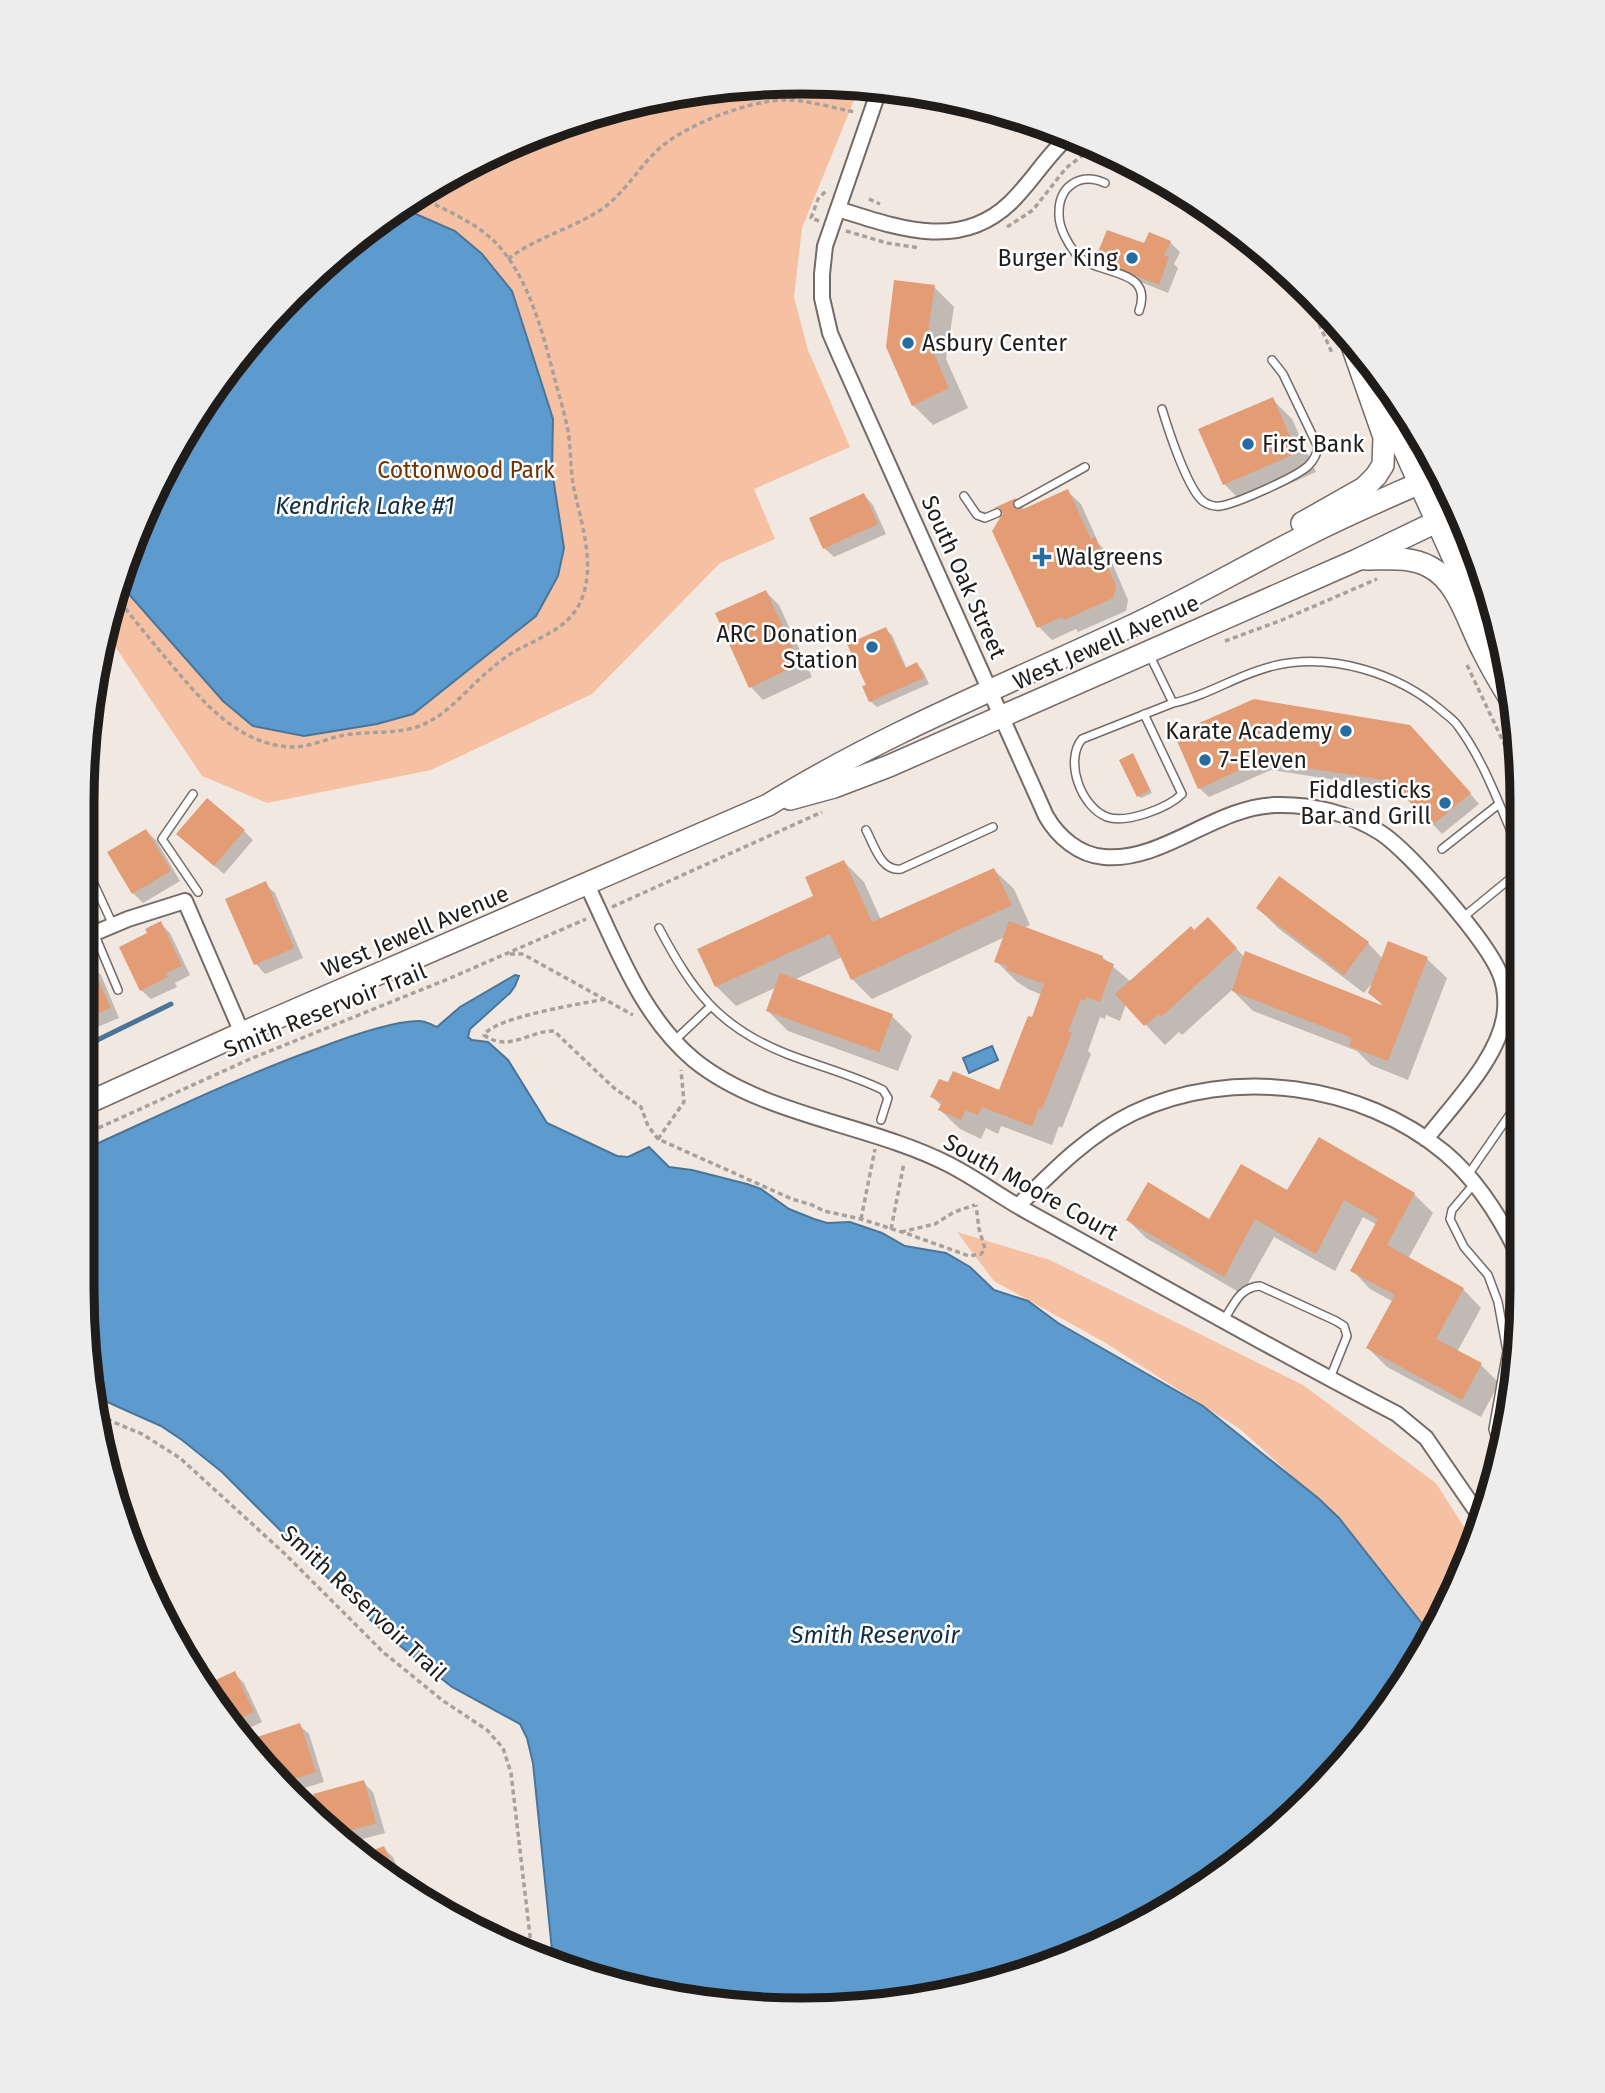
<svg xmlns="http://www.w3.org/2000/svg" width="1605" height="2093" viewBox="0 0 1605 2093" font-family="'Fira Sans',sans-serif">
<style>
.green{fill:#f6c0a2}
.water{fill:#5d9bcf;stroke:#4a7599;stroke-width:2}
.shadow{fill:#0003}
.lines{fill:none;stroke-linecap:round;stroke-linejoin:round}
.stream{stroke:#4a7599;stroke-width:5}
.building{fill:#e39c74}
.lane-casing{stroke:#746b67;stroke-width:10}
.street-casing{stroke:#746b67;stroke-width:18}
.secondary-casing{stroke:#746b67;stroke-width:24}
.primary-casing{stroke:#746b67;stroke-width:26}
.path{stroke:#a7a09b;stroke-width:3.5;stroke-dasharray:5 3.5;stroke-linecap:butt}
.lane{stroke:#fff;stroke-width:7}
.street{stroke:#fff;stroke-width:14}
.secondary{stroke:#fff;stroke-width:21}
.primary{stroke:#fff;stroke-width:23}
.poi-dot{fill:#266ca1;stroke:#fff;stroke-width:2.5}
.labels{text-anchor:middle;stroke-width:5;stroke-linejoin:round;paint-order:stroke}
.poi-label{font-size:23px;fill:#1f1c1a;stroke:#fff;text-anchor:end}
.park-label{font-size:23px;fill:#723301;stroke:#fff}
.street-label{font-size:23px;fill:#1f1c1a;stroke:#fff}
.water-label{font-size:24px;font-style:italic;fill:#132f45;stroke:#fff}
.rim{fill:none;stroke:#1f1c1a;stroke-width:9}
</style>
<rect width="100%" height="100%" fill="#f2e8e2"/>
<!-- green -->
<path class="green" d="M802,82L859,88L802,228L794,297L808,350L850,447L754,489L775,539L720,563L592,694L431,770L267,803L202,776L104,630L107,616L156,484L231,364L293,293L402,204L527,137L662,96Z
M957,1232L1050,1260L1303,1385L1436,1483L1474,1543L1468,1566L1431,1635L1339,1518L1318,1498L1283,1472L1291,1475L1240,1429L1104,1342L994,1281Z"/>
<!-- water -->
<path class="water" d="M396,209L409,211L455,231L482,254L512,291L553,419L552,471L564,548L558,576L536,616L413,714L377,724L304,736L253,726L223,701L119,583L156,484L231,364L293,293Z
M515,975L519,976L515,986L510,993L470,1029L468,1037L472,1040L488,1042L508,1060L547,1123L617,1156L628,1157L649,1147L669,1167L692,1170L747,1184L761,1189L789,1209L814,1219L827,1223L850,1222L882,1233L905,1246L946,1253L970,1267L994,1290L1028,1301L1058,1323L1203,1406L1318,1498L1339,1518L1431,1635L1402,1690L1312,1800L1203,1889L1034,1972L850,2009L662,1997L553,1960L533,1763L527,1738L520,1724L452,1687L399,1645L367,1617L222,1472L182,1440L161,1426L96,1397L82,1290L83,1150C161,1115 238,1077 319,1048C345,1038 389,1022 417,1021C425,1020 429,1024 437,1027L460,1007Z
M992,1046L998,1060L969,1073L963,1058Z"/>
<!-- shadow -->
<path class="shadow" d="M1170,242L1180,252L1174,264L1178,268L1168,293L1106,268L1097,258L1145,245Z
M934,287L954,307L946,359L968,408L933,425L913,405Z
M1272,399L1292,419L1316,472L1244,504L1224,484Z
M1067,491L1081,504L1099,544L1108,553L1128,600L1126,611L1078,632L1076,629L1052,640L1039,627L994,531L1004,515L997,508L1015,500L1025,510Z
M864,495L873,505L886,534L834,557L824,548Z
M766,592L779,605L812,677L763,700L750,686Z
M885,629L892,635L907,669L917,664L923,671L929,684L877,707L870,701L868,686Z
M1176,735L1420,736L1479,804L1442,834L1401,790L1271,770L1209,797L1199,788Z
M1133,755L1152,793L1141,798L1138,796Z
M146,831L156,840L180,881L143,903L133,893L109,852Z
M244,831L253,840L224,874L188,843Z
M844,862L864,882L881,920L994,870L1014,889L1030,925L1024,928L1102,957L1131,982L1194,932L1228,939L1245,958L1388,1010L1371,993L1374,981L1364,993L1278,928L1258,908L1368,943L1383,959H1427L1447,978L1408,1080L1371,1065L1357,1051L1253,1011L1232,990L1182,1035L1179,1032L1165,1045L1126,1004L1120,1021L1106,1015L1105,1019L1100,1017L1088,1051L1091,1054L1062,1128L1059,1126L1052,1145L1001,1126L998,1134L986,1128L981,1139L960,1129L940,1110L942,1106L932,1097L1000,1092L1042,995L1028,989L1016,981L996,961L1005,937L872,999L852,979L842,957L794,980L892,1016L912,1036L898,1071L788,1031L768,1011L777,987L736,1006L716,986L816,896Z
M83,883L102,927L83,935Z
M265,884L275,893L303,958L265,974L256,964L227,900Z
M160,923L170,933L190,975L175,983L177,987L151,999L141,990L149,934Z
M91,965L101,975L119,1018L95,1028L86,1019Z
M1320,1140L1414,1194L1433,1213L1408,1259L1463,1289L1481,1308L1457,1352L1481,1365L1499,1383L1481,1417L1387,1367L1368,1348L1394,1302L1370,1289L1352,1270L1377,1225L1363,1217L1335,1271L1274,1237L1242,1294L1146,1238L1128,1220L1210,1221L1288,1193Z
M174,1640L185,1649V1658L179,1651Z
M235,1674L244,1683L262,1722L241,1732L206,1687Z
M299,1725L309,1734L324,1782L288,1793L269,1768L259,1738Z
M363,1782L373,1792L385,1833L344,1844L325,1827L316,1796Z
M383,1848L393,1857L406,1888L359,1858Z"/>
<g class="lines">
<!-- stream -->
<path class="stream" d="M83,1047L171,1004"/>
</g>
<!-- building -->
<path class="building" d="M1107,230L1144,243L1149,232L1171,241L1164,255L1169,257L1159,285L1095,259Z
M894,280L935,285L927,338L949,388L912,406L886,347Z
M1273,397L1297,453L1223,485L1198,429Z
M1068,489L1091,539L1095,537L1116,586L1113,598L1064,620L1062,617L1037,628L992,531L1003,513L1000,508H994L1016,498L1012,506L1021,510Z
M864,493L878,524L823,549L809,518Z
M766,590L800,664L749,688L715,613Z
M886,627L905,668L917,662L924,678L869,702L862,686L866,685L847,644Z
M1254,699L1410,725L1471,793L1431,826L1391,781L1260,761L1198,789L1174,734Z
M1133,753L1150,790L1137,797L1119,760Z
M207,798L245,830L214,866L176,834Z
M146,829L171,871L132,894L107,852Z
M844,860L872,922L994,868L1012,905L851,980L830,934L715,987L697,949L813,896L805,877Z
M1279,876L1369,942L1344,975L1256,908Z
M266,881L294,948L254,965L225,899Z
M1208,917L1237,948L1161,1017L1159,1014L1144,1026L1115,994L1191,926L1194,930Z
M161,921L182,966L166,973L168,977L140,991L119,947L147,933L145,929Z
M1009,921L1103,956L1102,959L1114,964L1100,1002L1087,997L1085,1001L1081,999L1068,1031L1072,1033L1042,1109L1039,1108L1032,1126L982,1107L978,1115L966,1110L961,1120L938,1110L942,1102L930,1097L939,1079L948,1082L953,1071L999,1090L1028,1016L1032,1017L1044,984L1006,970L1007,966L994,962Z
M1388,941L1428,957L1388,1061L1349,1046L1352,1038L1232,991L1245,951L1381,1005L1382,1004L1368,993Z
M83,947L111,1008L83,1020Z
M780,973L893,1014L879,1052L766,1011Z
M1319,1137L1415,1193L1387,1245L1464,1288L1436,1339L1482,1363L1462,1400L1366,1348L1395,1295L1350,1271L1378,1219L1344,1200L1316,1254L1255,1219L1224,1277L1126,1220L1148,1182L1209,1219L1241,1164L1287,1190Z
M235,1671L254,1712L233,1721L205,1685Z
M300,1723L316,1772L281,1783L266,1764L257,1737Z
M364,1780L376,1823L334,1835L322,1825L313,1794Z
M384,1846L400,1884L358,1856Z"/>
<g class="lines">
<!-- lane casing -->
<g class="lane-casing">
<path id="lane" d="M1105,183C1080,172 1058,186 1059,215C1059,228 1068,244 1076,254C1096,277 1155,266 1139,311
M1162,409C1168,429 1188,491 1204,502C1209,505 1215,507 1220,506C1236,504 1296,477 1308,466C1313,461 1317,454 1318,447L1283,374L1272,360
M964,496L977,515L985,518L997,513
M1018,504L1085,467
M1173,703C1208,696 1238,674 1273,666C1331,652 1398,673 1442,711C1448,716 1454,720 1458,726C1484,761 1499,805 1517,845
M1144,714L1182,794C1168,808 1126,824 1107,817C1081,807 1064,761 1082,739L1173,703L1150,656
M193,794L162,839L198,892
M866,830C874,845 881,872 901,869L993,827
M1442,849L1499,804
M87,869L113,925
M1461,919L1517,873
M659,928C692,990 718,1027 787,1054C818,1066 853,1075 883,1090L888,1098L881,1120
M94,933L118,990
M674,1041L711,1006
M1468,1175L1517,1104
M1474,1184L1452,1210L1450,1219L1464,1247L1488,1275L1498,1302L1507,1351L1493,1429L1499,1451
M1224,1320C1234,1304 1240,1287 1260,1286L1336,1321L1344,1326L1347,1336L1330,1378"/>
</g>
<!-- street casing -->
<g class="street-casing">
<path id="street" d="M879,90L825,246L822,274V298L830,333L839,354L1046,816C1058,837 1079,855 1104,857C1163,862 1215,807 1275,805C1311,804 1350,813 1381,833C1410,852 1487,941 1500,974C1504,984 1506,998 1505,1010C1502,1055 1453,1104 1426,1139
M838,209C895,227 959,252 1010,203C1032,182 1046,156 1070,135
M587,885C616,945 641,1016 694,1060C763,1116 870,1124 948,1164C976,1178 1002,1198 1030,1213C1152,1280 1273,1350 1397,1414L1426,1438L1481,1518
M83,938L128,919L185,901L242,1033
M1018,1206C1053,1171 1088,1135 1133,1113C1232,1066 1361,1083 1445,1153C1477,1180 1499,1215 1517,1252"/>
</g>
<!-- secondary casing -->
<g class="secondary-casing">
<path id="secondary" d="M1302,523L1364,488L1376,476L1383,465L1384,437L1350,340
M1366,559C1387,559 1411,556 1430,567C1459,582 1469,626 1484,653C1494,673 1505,691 1517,710
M790,799L834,787L889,766L1357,560L1459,511
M83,1105L242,1033L768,805C881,735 1005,685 1125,629C1188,600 1247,565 1309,534C1352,512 1396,494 1440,474"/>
</g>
<!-- primary casing -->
<g class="primary-casing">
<path id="primary" d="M1362,354L1507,674"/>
</g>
<!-- path -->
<path class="path" d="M1042,138L1050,129
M869,199L880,204
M819,221L811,218L818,199L827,190
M1007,227L1033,210L1066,168L1095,146
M846,231L887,243L920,248
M508,259C536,237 572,229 602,209C626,192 639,166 661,147C688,124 750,100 786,100C808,100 833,108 855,112
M1302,285L1332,353
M115,595C134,620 154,644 175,669C205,704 238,743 289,747C309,748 326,738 345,735C368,731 391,734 413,728C446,719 467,688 492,668C501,660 512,652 523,647C546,635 572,625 582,598C596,562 580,520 573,484C570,465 571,445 567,426C564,411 559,395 555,380C543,334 529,276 494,241C473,221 442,208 416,196
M1225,641L1282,620L1377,579
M1467,665L1517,771
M612,907L822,812
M510,954H522L528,957L633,1015
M605,999C581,1004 495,1017 484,1035C508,1053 531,1030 554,1031L614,1088L641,1107L648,1126L658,1139L792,1199L812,1205L824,1211L861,1219L908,1234L969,1256L981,1254L985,1249L979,1229L976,1205
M83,1135L250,1059L448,979L586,919
M658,1139L684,1102L681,1070
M861,1219L875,1149
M891,1229L904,1163
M901,1232L935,1224L954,1212L975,1205
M99,1416L142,1434L180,1458L284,1553L383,1652L442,1700L487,1730L503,1748L511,1773L532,1953"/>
<!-- lane -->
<use href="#lane" class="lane"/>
<!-- street -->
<use href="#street" class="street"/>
<!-- secondary -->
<use href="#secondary" class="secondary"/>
<!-- primary -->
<use href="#primary" class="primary"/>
</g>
<!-- markers -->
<g class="poi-dot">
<circle cx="1132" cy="258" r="7"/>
<circle cx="908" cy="343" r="7"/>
<circle cx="1248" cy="444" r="7"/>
<path d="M1038.5 546.5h7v7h7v7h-7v7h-7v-7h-7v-7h7z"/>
<circle cx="872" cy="647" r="7"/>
<circle cx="1346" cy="731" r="7"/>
<circle cx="1205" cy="760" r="7"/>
<circle cx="1445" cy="803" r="7"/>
</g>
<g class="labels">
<!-- poi labels -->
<g class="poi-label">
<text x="1118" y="266">Burger King</text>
<text x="922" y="351" text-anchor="start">Asbury Center</text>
<text x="1262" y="452" text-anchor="start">First Bank</text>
<text x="1056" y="565" text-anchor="start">Walgreens</text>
<text x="858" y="642">ARC Donation<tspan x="858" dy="26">Station</tspan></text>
<text x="1332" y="739">Karate Academy</text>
<text x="1219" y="768" text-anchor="start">7-Eleven</text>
<text x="1431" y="798">Fiddlesticks<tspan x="1431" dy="26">Bar and Grill</tspan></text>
</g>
<!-- park labels -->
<g class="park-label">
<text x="466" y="478">Cottonwood Park</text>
</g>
<!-- street labels -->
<g class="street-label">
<text transform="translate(964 577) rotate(66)" y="8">South Oak Street</text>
<text transform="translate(1106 642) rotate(-24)" y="8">West Jewell Avenue</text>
<text transform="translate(415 931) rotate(-23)" y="8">West Jewell Avenue</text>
<text transform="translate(325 1010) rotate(-22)" y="8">Smith Reservoir Trail</text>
<text transform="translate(1031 1187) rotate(29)" y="8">South Moore Court</text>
<text transform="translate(364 1603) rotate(43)" y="8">Smith Reservoir Trail</text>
</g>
<!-- water labels -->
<g class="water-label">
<text x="365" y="514">Kendrick Lake #1</text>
<text x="875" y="1643">Smith Reservoir</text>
</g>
</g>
<!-- crop -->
<path d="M0 0H1605V2093H0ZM802 94H802A708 708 0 0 1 1510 802V1290A708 708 0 0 1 802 1998H802A708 708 0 0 1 94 1290V802A708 708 0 0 1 802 94Z" fill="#ededed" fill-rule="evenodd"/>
<path class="rim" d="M802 94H802A708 708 0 0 1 1510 802V1290A708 708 0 0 1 802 1998H802A708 708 0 0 1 94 1290V802A708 708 0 0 1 802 94Z"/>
</svg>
